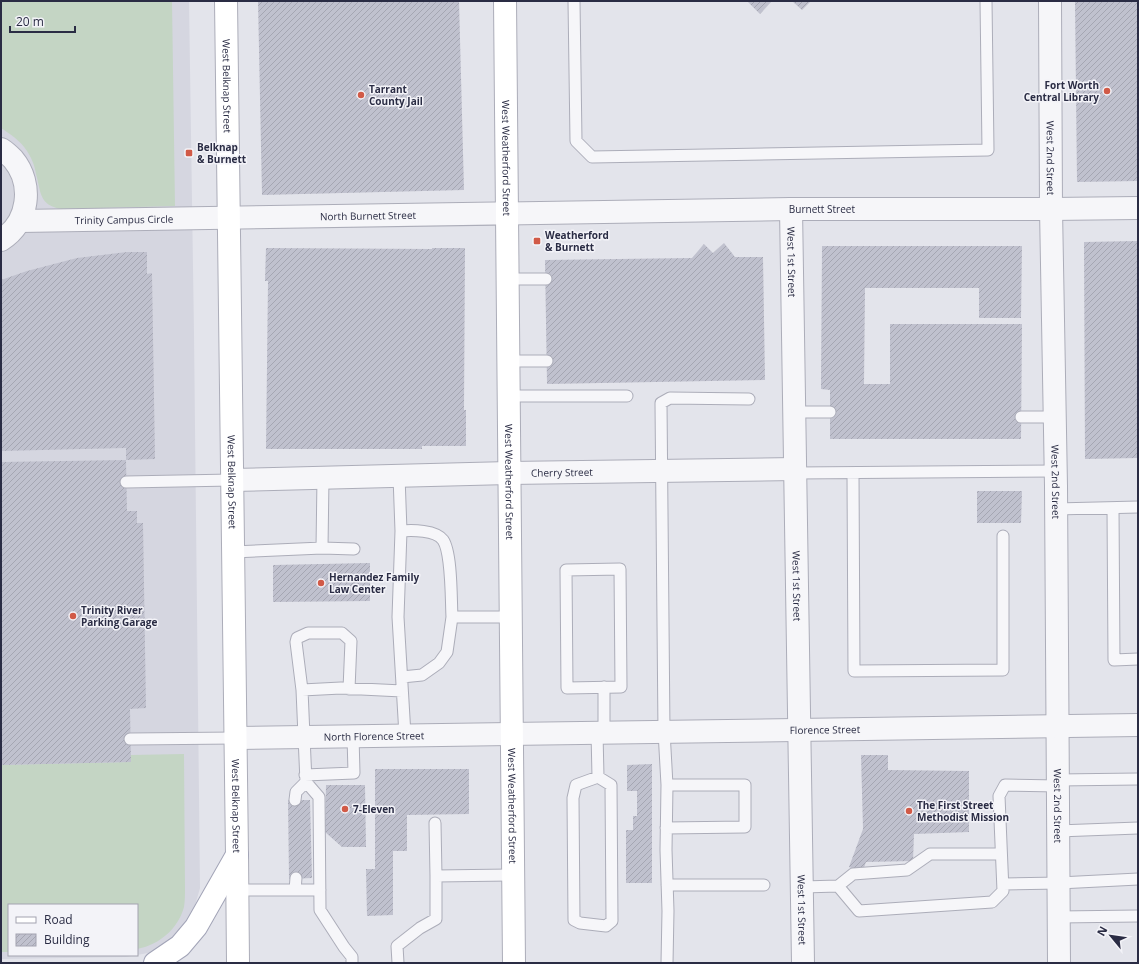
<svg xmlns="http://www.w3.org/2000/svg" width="1139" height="964" viewBox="0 0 1139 964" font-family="'Open Sans',sans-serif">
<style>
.built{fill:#d5d6e0}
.grass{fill:#c4d5c4}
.building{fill:url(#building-hatch)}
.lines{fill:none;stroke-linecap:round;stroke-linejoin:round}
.lane-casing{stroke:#acadb9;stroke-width:13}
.street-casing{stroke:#acadb9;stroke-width:24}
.secondary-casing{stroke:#acadb9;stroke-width:24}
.primary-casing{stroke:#a2a4b7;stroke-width:24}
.lane{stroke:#f6f6f9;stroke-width:11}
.street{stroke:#f6f6f9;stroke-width:22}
.secondary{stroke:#fff;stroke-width:22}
.primary{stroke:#fff;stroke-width:22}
.poi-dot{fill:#d15a47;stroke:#f3f3f8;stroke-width:1.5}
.labels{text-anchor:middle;stroke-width:3;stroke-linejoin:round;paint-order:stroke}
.poi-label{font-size:10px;font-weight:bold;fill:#2a2c44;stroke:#f3f3f8;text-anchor:start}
.street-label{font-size:10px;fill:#2a2c44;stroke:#f3f3f8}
</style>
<defs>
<pattern id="building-hatch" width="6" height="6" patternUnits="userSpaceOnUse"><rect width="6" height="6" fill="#c0c1ce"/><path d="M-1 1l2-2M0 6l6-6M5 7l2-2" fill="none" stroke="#a5a6b2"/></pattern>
</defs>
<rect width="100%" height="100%" fill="#e3e4eb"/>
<!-- built -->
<path class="built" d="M1,1H189L194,334L200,888L194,909L183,928L167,943L148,953L137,955V905H9V955H136L126,957L1,959Z"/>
<!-- grass -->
<path class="grass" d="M1,1H172L175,206L61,209C39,205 41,192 36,174C35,166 31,157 27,151C21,141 10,134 1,128Z
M184,754L185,888C185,894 185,901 184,907C178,929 159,945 137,949V905H9V952H1V765L130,762V755Z"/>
<!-- building -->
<path class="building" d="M258,1H459L464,190L262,195Z
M747,1H772L760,14Z
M792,1H811L802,10Z
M1075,1H1138V181L1077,182Z
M1138,241V458L1085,459L1084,242Z
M724,243L735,257H763L765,380L547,384L545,260L692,258L704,244L713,253Z
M822,246H1022L1021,318H979V288H865L864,384H890V324H1022L1021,439H830V390L821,389Z
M266,248L432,249V248H465L464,410H466V446H422V449H266L268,281H265Z
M127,252H147V274L152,273L155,459L126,460V448L1,451V280L27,271L77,258Z
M126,460L127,511H137V523H143L146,708L130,709L131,762L1,765V462Z
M977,491H1022L1021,523H977Z
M370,563V601L273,602V565Z
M861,755H888V770L969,771V832L914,834L913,861L866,862L862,873L849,867L863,829Z
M652,764V883H626V830H633V816H637V791H627V765Z
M375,769H469V814L407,815V851H393V915L367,916L366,869H375Z
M326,785H365L366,847H342L325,832Z
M288,800H310L312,878L289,879Z"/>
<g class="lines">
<!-- lane casing -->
<g class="lane-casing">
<path id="lane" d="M574,1L576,141L592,157L988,150L986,1
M507,279H546
M508,361H547
M509,396H627
M795,412H830
M1021,417H1055
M796,473L1056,471
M853,473L854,671L1003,670V536
M399,476L401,531C412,530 436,530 443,540C452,553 451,600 452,617H511
M126,482L232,480
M1113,508L1114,660L1138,659
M1056,509L1138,507
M401,531L398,617L405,735
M322,548L323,478
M233,552L322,548L354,549
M620,569L621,687L567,688L566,570Z
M402,677L422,675L439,663L447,652L452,617
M604,687V732
M349,689L351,641L342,633H308L297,638L296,642L302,690L306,782L319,797L320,910L344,947L352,957V963
M302,690L341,688L402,691
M597,732L598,777
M130,739L236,738
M305,775L354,773L353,736
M598,777L611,785L612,921L606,926L580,923L574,920L573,798L576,785Z
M1058,780L1138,779
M295,800L296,792L306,782
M435,823L436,876
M666,828L745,827V785H667
M1058,831L1138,828
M1003,884L1059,883L1138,879
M667,885H764
M838,886L859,911L992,902L1003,891L999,796L1005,785L1058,786
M803,887L838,886L853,874L907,870L930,854H1001
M237,890H320
M295,890L296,878
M1059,917L1138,916
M398,963L397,946L420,928L436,919V876L513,875
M667,963L668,911L666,850L667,785L664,731L661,403L670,398L749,399"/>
</g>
<!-- street casing -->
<g class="street-casing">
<g id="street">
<path id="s1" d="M1050,1L1051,209L1056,486L1059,963"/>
<path d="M1,149C6,152 9,155 13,159C34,184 29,223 1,240"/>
<path id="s2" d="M791,209L803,963"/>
<path id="s3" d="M20,221L791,209H1051L1138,208"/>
<path id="s4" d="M232,480L509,473L795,469"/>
<path id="s5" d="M236,738L1138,725"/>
</g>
</g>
<!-- secondary casing -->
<g class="secondary-casing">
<g id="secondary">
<path id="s6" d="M226,1L237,855L238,963"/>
<path id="s7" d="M505,1L514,963"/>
</g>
</g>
<!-- primary casing -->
<g class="primary-casing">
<path id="primary" d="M155,963L180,946L196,927L237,855"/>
</g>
<!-- lane -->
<use href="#lane" class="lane"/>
<!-- street -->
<use href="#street" class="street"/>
<!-- secondary -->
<use href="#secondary" class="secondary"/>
<!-- primary -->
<use href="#primary" class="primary"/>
</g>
<!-- markers -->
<g class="poi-dot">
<circle cx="1107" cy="91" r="4"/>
<circle cx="361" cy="95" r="4"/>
<rect x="185" y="149" width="8" height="8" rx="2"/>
<rect x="533" y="237" width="8" height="8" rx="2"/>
<circle cx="321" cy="583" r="4"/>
<circle cx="73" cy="616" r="4"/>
<circle cx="345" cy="809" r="4"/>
<circle cx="909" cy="811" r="4"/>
</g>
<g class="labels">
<!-- poi labels -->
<g class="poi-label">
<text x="1099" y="89" text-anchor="end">Fort Worth<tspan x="1099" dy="12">Central Library</tspan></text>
<text x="369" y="93">Tarrant<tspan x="369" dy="12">County Jail</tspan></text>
<text x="197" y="151">Belknap<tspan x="197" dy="12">&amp; Burnett</tspan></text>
<text x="545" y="239">Weatherford<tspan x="545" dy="12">&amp; Burnett</tspan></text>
<text x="329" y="581">Hernandez Family<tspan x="329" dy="12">Law Center</tspan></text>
<text x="81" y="614">Trinity River<tspan x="81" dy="12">Parking Garage</tspan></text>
<text x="917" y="809">The First Street<tspan x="917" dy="12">Methodist Mission</tspan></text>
<text x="353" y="813">7-Eleven</text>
</g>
<!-- street labels -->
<g class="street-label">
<text dy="4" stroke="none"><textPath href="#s6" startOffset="85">West Belknap Street</textPath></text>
<text dy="4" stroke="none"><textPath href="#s7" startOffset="157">West Weatherford Street</textPath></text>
<text dy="4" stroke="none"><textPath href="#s1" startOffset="157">West 2nd Street</textPath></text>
<text dy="4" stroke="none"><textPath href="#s3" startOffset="802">Burnett Street</textPath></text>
<text dy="4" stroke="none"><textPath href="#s3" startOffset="348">North Burnett Street</textPath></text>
<text dy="4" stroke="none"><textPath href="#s3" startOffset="104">Trinity Campus Circle</textPath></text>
<text dy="4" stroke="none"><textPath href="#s2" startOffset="53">West 1st Street</textPath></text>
<text dy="4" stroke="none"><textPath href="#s4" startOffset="330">Cherry Street</textPath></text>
<text dy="4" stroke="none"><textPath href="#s6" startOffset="481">West Belknap Street</textPath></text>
<text dy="4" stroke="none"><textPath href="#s7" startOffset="481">West Weatherford Street</textPath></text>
<text dy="4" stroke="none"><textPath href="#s1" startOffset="481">West 2nd Street</textPath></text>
<text dy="4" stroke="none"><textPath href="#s2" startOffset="377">West 1st Street</textPath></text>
<text dy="4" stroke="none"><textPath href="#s5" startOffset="589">Florence Street</textPath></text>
<text dy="4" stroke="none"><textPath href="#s5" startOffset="138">North Florence Street</textPath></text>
<text dy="4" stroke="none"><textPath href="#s6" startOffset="805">West Belknap Street</textPath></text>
<text dy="4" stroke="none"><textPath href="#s7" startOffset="805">West Weatherford Street</textPath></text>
<text dy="4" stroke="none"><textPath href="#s1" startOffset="805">West 2nd Street</textPath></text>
<text dy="4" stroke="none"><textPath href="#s2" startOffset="701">West 1st Street</textPath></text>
</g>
</g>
<!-- border -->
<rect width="1139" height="964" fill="none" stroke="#2a2c44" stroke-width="4"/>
<!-- legend -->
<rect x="8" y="904" width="130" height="52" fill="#f3f3f8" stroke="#a3a3b0"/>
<rect x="16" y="917" width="20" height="6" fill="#ffffff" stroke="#a3a3b0"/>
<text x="44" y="924" font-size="12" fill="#2a2c44">Road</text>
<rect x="16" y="934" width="20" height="12" fill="url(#building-hatch)" stroke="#a3a3b0"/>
<text x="44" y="944" font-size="12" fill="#2a2c44">Building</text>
<!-- north arrow -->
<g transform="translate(1111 936) rotate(299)" stroke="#f3f3f8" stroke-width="3" paint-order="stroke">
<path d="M0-3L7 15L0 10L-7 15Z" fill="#2a2c44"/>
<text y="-6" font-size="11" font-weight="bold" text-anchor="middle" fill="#2a2c44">N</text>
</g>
<!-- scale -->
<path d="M10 26v6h65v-6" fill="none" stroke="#2a2c44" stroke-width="2"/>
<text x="16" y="26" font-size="12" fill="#2a2c44" stroke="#f3f3f8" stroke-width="3" paint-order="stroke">20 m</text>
</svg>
